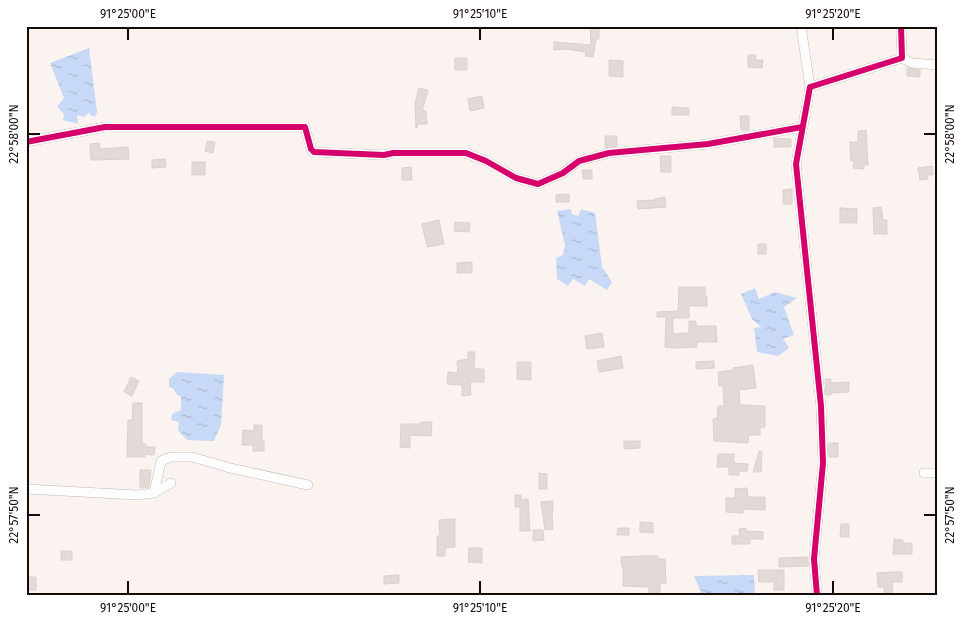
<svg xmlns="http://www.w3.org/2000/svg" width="964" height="621" viewBox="0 0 964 621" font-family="'Fira Sans',sans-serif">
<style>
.water{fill:url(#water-ripples)}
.building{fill:#e3dad7;stroke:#dad1cd}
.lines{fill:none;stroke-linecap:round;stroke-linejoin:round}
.street-casing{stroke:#c2bab7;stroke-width:10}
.street{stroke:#fefdfd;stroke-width:9}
.cycleway-casing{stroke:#fff;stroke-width:9}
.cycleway{stroke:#d6006c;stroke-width:6}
.ticks{fill:none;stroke:#150c09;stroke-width:2}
.neatline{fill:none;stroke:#150c09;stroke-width:2}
.ticks-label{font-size:12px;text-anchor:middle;fill:#150c09}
</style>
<defs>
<pattern id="water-ripples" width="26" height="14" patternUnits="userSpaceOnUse" patternTransform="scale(1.25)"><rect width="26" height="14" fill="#c7d9f6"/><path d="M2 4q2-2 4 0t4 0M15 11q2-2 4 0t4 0" fill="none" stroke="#aab9d2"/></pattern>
</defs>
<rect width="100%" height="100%" fill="#faf3f0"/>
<!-- water -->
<path class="water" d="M89,48L97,112L95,117L90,115V112L84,117L77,115L78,124L63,120L64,114L57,107L64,98L50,63Z
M571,209L572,214L578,216L581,209L595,213L602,267L612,282L607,290L589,279L585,286L573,279L568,286L557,279L556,258L563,255L565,245L557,211Z
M755,288L759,299L775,292L797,298L784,307L794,335L783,339L789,348L778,356L757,352L754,328L761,327L752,319L741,294Z
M177,372L224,375L221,425L214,441L187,440L178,430L179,422L171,420L172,414L181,410V397L176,394L174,389L169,387V379Z
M754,575L755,595H702L694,576Z"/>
<!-- building -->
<path class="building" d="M590,26H599V39H596L593,57L585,56L586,52L567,49L554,50V42L591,45Z
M748,55H756V60H763L762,68L748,67Z
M455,58H467V70H455Z
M609,60L623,61V77L609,76Z
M907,68L920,70V77L907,76Z
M419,88L428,90L422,111H426L427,124H418L417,128H416L415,103Z
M482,96L484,108L470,111L468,99Z
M672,107L689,108V115H672Z
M740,116H749V130H741Z
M866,130L868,165H864V169L853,168L854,161H851L850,142H858V131Z
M605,136H617V146L605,148Z
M774,138L791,139V147H774Z
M207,141L215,142L213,153L205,151Z
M99,143L100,149L128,147L129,159L91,160L90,144Z
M660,156H671V172H661Z
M165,159L166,167L152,168V160Z
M192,162H205V175H192Z
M932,166L933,175H927L928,179L920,180L918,168Z
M411,167L412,180H402V168Z
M582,170H592V179H583Z
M792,189V204H783V190Z
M569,194V202H556V195Z
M665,197L666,207L638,209L637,201L655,200V199Z
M881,207L883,220H887V234H874L873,208Z
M840,208L857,209V223H840Z
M439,220L444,244L427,247L422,224Z
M455,222L470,223L469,232L454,231Z
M758,244H766V254H758Z
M472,262V273H457V263Z
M679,287H705V296H707V306H689V318H673V334L689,333V321H696V326H716L717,342H697V347L675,348L665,347L666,317H657V312L678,311Z
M602,333L604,347L587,349L585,336Z
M468,352H475L474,369H484V382H470L471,395L462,396V385L447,384L448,372L458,373L457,361L468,359Z
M621,356L623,368L599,372L597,361Z
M714,361V368L696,369V362Z
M517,362H531V380L517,379Z
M753,365L756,388L739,390L740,405L765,406V427L760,428V435H749L748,443L714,441L713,419L717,418L718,406H724L723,386H719L718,372L734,370L733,368Z
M131,377L139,381L132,396L124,392Z
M825,379H831V383L849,382V392L831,393V395H826Z
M133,403H142V444H146V447H155L154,455L145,454V457H127L128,420H132Z
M421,422H432L431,436L410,435V448L400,447L401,424H421Z
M254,425H262V441H264V451H253V445H242L243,430L254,431Z
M624,441H640V448L624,449Z
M829,443H838V457H829Z
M759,451L762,452L761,472H753Z
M718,454H734V463L748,464L747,471H739V475H729V467H717Z
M140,470H151L149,487L140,488Z
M539,473L547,474V489H539Z
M747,488L748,497H765V510L743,509V513L726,512V498H735V489Z
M515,495H521V500L528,499L530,531H520V507H515Z
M553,501V512H552L553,529L545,530L541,502Z
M455,519V547L445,548V556H437V536H440L439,520Z
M640,522L653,523V533L640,532Z
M841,524H849V537H840Z
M618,528H629V535H617Z
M746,528L747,531L763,532V539H750V544H732V536H740L739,529Z
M533,530H543L544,540L533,541Z
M894,539L903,540V543H912V554H893Z
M469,548H482V563L468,562Z
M61,551H72V560H61Z
M641,556H658V559H665L666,583H660V595H649V587L623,586V567H622L621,557Z
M808,557V566L779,567V558Z
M758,570H784V590H774V582H759Z
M894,572H902V582H892L893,595H884V587H878L877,573Z
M399,575V583L384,584V576Z
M26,577H36V590H26Z"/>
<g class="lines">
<!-- street casing -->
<g class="street-casing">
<path id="street" d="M801,26L810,87
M902,58L912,63L938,65
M26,142L105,127H305L311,149L314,152L384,155L393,153H466L486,161L516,178L538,184L563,173L579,161L609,153L708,144L802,127
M924,473H938
M26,489L137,495L154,493L161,461L171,457H192L230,468L308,485
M154,493L171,483
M817,595L814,559L823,463L821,406L796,164L810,87L902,58L901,26"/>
</g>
<!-- street -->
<use href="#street" class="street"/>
<!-- cycleway casing -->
<g class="cycleway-casing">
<path id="cycleway" d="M26,142L105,127H305L311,149L314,152L384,155L393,153H466L486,161L516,178L538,184L563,173L579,161L609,153L708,144L802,127
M817,595L814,559L823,463L821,406L796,164L810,87L902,58L901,26"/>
</g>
<!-- cycleway -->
<use href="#cycleway" class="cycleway"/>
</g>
<!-- ticks -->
<path class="ticks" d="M128,28V40M480,28V40M833,28V40M28,134H40M924,134H936M28,515H40M924,515H936M128,581V594M480,581V594M833,581V594"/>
<!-- border -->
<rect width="964" height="621" fill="none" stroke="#ffffff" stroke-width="55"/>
<rect x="28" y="28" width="908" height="566" class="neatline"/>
<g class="ticks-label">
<text x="128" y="18">91°25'00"E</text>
<text x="480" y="18">91°25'10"E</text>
<text x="833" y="18">91°25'20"E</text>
<text transform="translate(14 134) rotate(-90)" y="4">22°58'00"N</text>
<text transform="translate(950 134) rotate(-90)" y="4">22°58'00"N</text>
<text transform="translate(14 515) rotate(-90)" y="4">22°57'50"N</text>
<text transform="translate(950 515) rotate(-90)" y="4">22°57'50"N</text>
<text x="128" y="612">91°25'00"E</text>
<text x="480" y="612">91°25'10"E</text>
<text x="833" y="612">91°25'20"E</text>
</g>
</svg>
